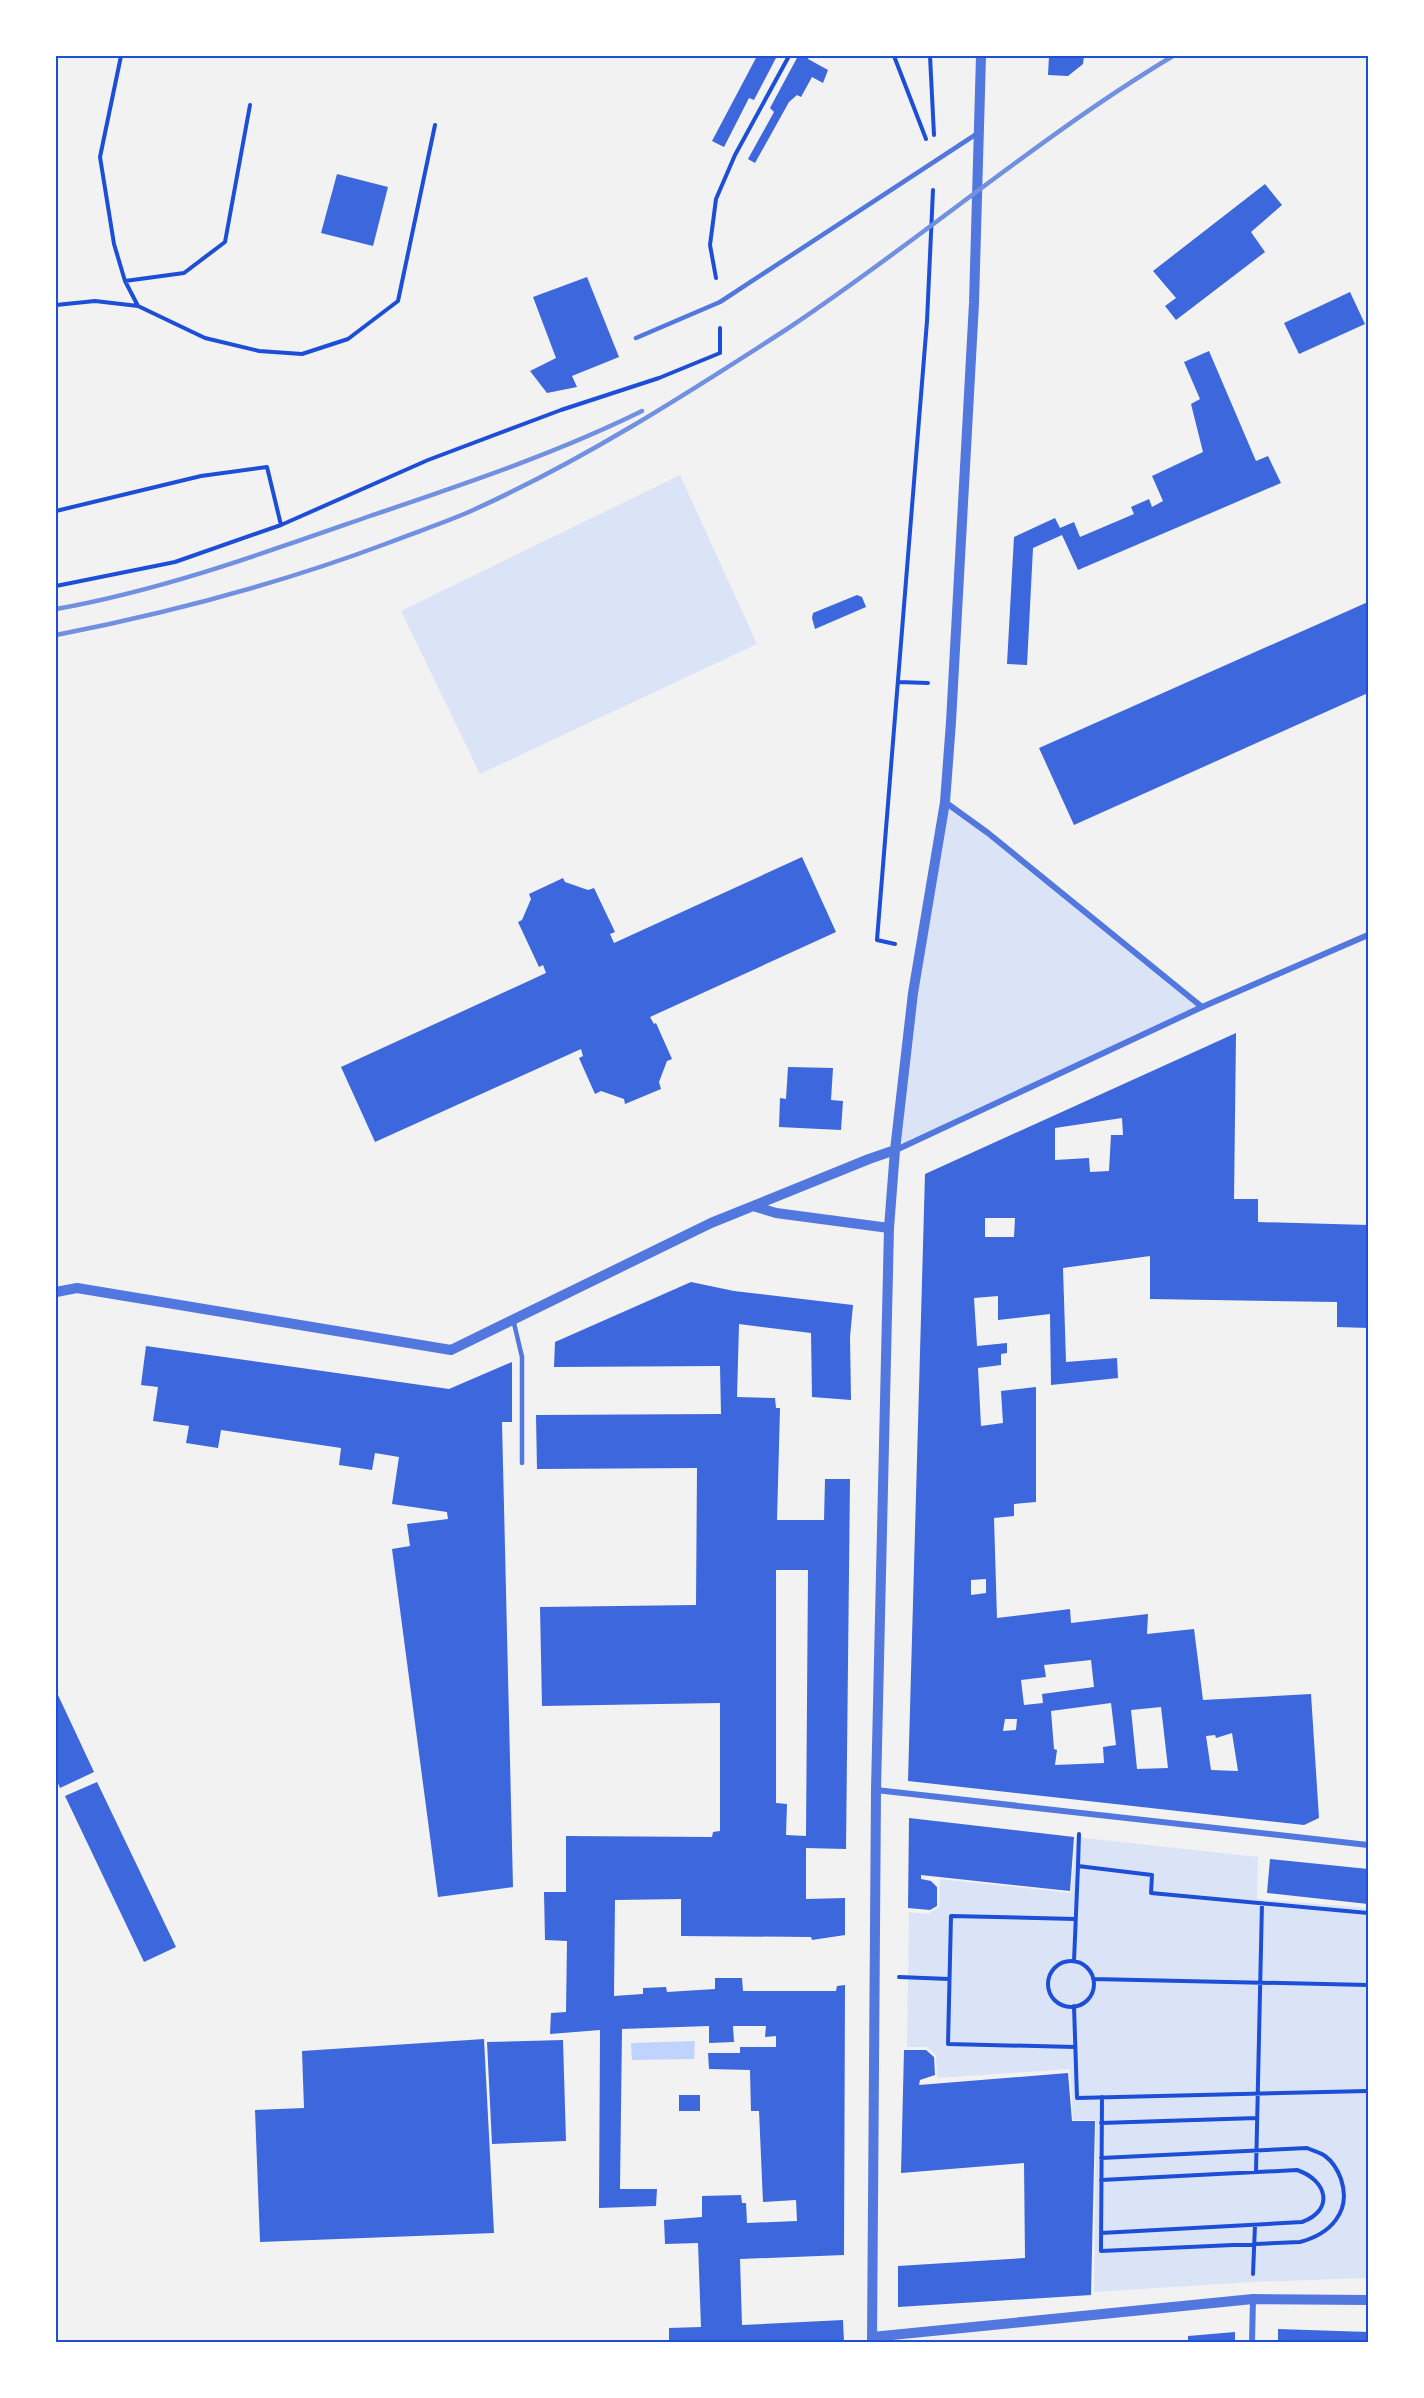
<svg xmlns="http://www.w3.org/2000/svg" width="1424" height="2398" viewBox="0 0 1424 2398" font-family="Literata,serif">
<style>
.green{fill:#dbe4f7}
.water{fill:#bfd3fe}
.building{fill:#3d67dc;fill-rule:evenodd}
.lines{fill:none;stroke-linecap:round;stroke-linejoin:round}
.path{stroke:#1d4ed8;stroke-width:4}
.service{stroke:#5277de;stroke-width:4.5}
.minor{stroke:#5277de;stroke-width:6}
.tertiary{stroke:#5277de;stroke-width:10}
.rail{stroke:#7290e2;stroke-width:4.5}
.neatline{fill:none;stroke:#1d4ed8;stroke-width:2}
</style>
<rect width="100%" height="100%" fill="#f2f2f2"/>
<!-- green -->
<path class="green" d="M680,475L757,644L480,774L401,611Z
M945,802L1202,1007L895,1150Z
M1076,1837L1258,1857L1257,1899L1368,1908V2278L1253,2282L1094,2292L1096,2120H1073L1070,2069L937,2078L936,2055L927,2047H907L909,1912L928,1914L939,1907L940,1879L1071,1893Z"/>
<!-- water -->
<path class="water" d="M695,2041L694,2059L632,2060L631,2043Z"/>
<!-- building -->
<path class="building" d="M757,56H777L754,100L749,98L724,147L712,141Z
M798,56H809L808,59L828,70L823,83L812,77L801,97L797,95L789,102L755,163L748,159L774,112L770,108Z
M1049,56H1084L1083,64L1068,76L1048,75Z
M337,174L388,187L373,246L321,233Z
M1265,184L1282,205L1251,232L1265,252L1176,320L1165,306L1176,298L1153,271Z
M587,277L619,357L572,376L577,387L547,393L530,371L556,358L533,297Z
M1350,292L1365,324L1299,354L1284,323Z
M1209,351L1256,461L1268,456L1281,483L1078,570L1062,535L1033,548L1027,665L1007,664L1014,537L1055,518L1060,528L1074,522L1080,537L1134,514L1131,507L1149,499L1152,507L1163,501L1152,476L1203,452L1191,404L1200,399L1184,362Z
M857,595L862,597L866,607L815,629L812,618L813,613Z
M1368,602V693L1074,825L1039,748Z
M802,857L836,932L650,1017L654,1024L656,1023L672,1059L667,1061L659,1082L661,1089L625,1104L624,1099L601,1091L595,1094L579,1058L583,1056L581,1049L375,1142L341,1067L546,973L543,965L539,967L518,922L522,920L531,899L529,894L563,878L565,882L588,890L594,888L615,932L610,934L614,943Z
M1236,1033L1234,1199H1258V1222L1368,1225V1328L1337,1327V1302L1150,1299V1256L1063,1268L1066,1362L1117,1358L1118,1378L1051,1385L1050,1314L998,1320V1296L974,1298L977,1346L1007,1343V1353L1001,1354V1365L978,1368L981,1426L1003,1423L1001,1391L1036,1387V1502L1014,1504V1516L994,1518L997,1618L1070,1609L1071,1623L1148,1614L1147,1634L1194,1629L1203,1700L1311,1694L1319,1818L1304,1825L908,1781L925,1174ZM1122,1118L1123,1135H1111L1109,1171L1090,1172L1089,1158L1055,1160V1128ZM985,1218H1015L1014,1237H985ZM986,1579V1593L971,1595V1580ZM1091,1660L1094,1687L1042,1694L1043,1703L1024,1705L1021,1680L1046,1677L1044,1665ZM1111,1703L1116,1745L1103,1747L1104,1763L1055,1765L1057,1750L1054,1749L1051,1711ZM1161,1707L1168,1768L1137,1769L1131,1710ZM1005,1719H1017L1016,1730L1003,1731ZM1232,1733L1238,1771L1211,1770L1206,1736L1215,1735L1216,1738Z
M788,1067L833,1068L831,1100L843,1101L841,1130L779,1127L780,1098L786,1099Z
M691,1282L734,1291L853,1305L850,1337L851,1400L812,1397L811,1333L739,1324L737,1397L775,1398L776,1408H780L777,1520H824L825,1479H850L846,1849L806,1848V1899L845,1898V1935L812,1940L811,1937L681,1936V1899L615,1900L614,1996L643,1994V1988L666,1987L667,1992L715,1989V1978H742L743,1991H836L837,1986L845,1985L844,2255L740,2259L742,2325L843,2320L844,2342H669V2328L701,2327L698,2243L665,2244L664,2220L702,2217V2196L741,2195L742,2203H746L747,2223L797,2221L796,2200L763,2202L759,2111H751L750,2070L709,2069L708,2053H740V2047H776V2036L765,2037L766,2026H733L734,2042L709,2043V2026L622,2029L620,2189H657L656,2206L599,2208L600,2030L550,2034L551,2013L566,2012L567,1941L545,1940L544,1892H566V1836L712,1837L713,1832L720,1831V1703L542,1706L540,1607L696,1605L697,1468L537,1469L536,1415L721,1414L720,1366L554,1367L555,1342ZM776,1570H808L806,1836L786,1835L787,1804L776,1803Z
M146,1346L449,1389L512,1362V1422H502L513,1887L438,1897L392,1549L410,1546L407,1524L448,1519L447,1512L392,1504L399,1457L375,1453L372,1470L339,1465L341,1448L221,1430L218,1448L186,1443L189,1426L153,1421L158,1387L141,1385Z
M58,1695L94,1772L60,1788L56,1778V1696Z
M97,1782L176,1947L144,1962L65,1796Z
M909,1818L1074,1837L1070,1891L921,1875V1879L931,1881L937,1887V1906L930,1910L908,1908Z
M1270,1859L1368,1869V1904L1267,1893Z
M484,2039L494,2233L260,2242L255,2110L304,2108L302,2051Z
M563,2040L566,2141L492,2144L487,2042Z
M904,2050H926L934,2057L935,2075L920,2080L919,2085L1068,2073L1072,2121H1095L1091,2295L898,2307V2266L1025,2258L1024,2163L901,2173Z
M679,2095H700V2111H679Z
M1278,2329L1368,2332V2342H1278Z
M1235,2332V2342H1188V2336Z"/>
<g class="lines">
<!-- path -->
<path class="path" d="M121,56L100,157L114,244L125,281L184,273L225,242L250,105
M894,56L926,139
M930,56L934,135
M716,278L710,245L716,199L735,155L789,56
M125,281L138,306
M56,305L95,301L138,306L205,338L259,351L302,354L348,339L398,301L435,125
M56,511L201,476L267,467L281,525
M56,586L175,562L281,525L428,460L561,410L659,378L720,353V328
M898,682L928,683
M895,944L877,940L927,321L933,190
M1078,1866L1079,1834
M1074,1961L1078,1866L1152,1875L1151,1893L1368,1913
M1048 1984a23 23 0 1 1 46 0a23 23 0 1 1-46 0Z
M899,1977L949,1979
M1093,1979L1368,1985
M1074,2006L1077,2098L1368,2091
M1075,2047L948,2044L951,1916L1075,1919
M1101,2123L1257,2118
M1101,2158L1307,2148C1313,2151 1320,2152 1325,2156C1332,2161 1338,2171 1341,2179C1352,2212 1330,2234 1300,2242L1101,2251L1102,2097
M1256,2172L1262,1903
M1101,2233L1302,2222C1335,2210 1327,2180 1297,2170L1101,2180
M1253,2274L1255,2225"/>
<!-- service -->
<path class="service" d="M636,338L720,302L978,133
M513,1319L522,1357V1463"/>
<!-- minor -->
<path class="minor" d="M945,802L988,833L1202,1007
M896,1150L1202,1007L1368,935
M876,1790L1368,1845
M1252,2342L1253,2299"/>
<!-- tertiary -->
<path class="tertiary" d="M753,1206L776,1213L889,1228
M56,1292L77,1288L451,1350L711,1223L869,1159L895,1150
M872,2337L1253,2299L1368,2300
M872,2342L876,1790L889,1228L895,1150L913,993L945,802L951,722L974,303L981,56"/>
<!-- rail -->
<path class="rail" d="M56,609C163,590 267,552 370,516C461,485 555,454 642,411
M56,635C169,613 279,584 388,543C416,532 444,523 471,511C582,461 685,395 787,329C918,242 1038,137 1173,56"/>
</g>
<!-- border -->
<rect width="1424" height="2398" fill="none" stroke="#ffffff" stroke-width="114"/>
<rect x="57" y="57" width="1310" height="2284" class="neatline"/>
</svg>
